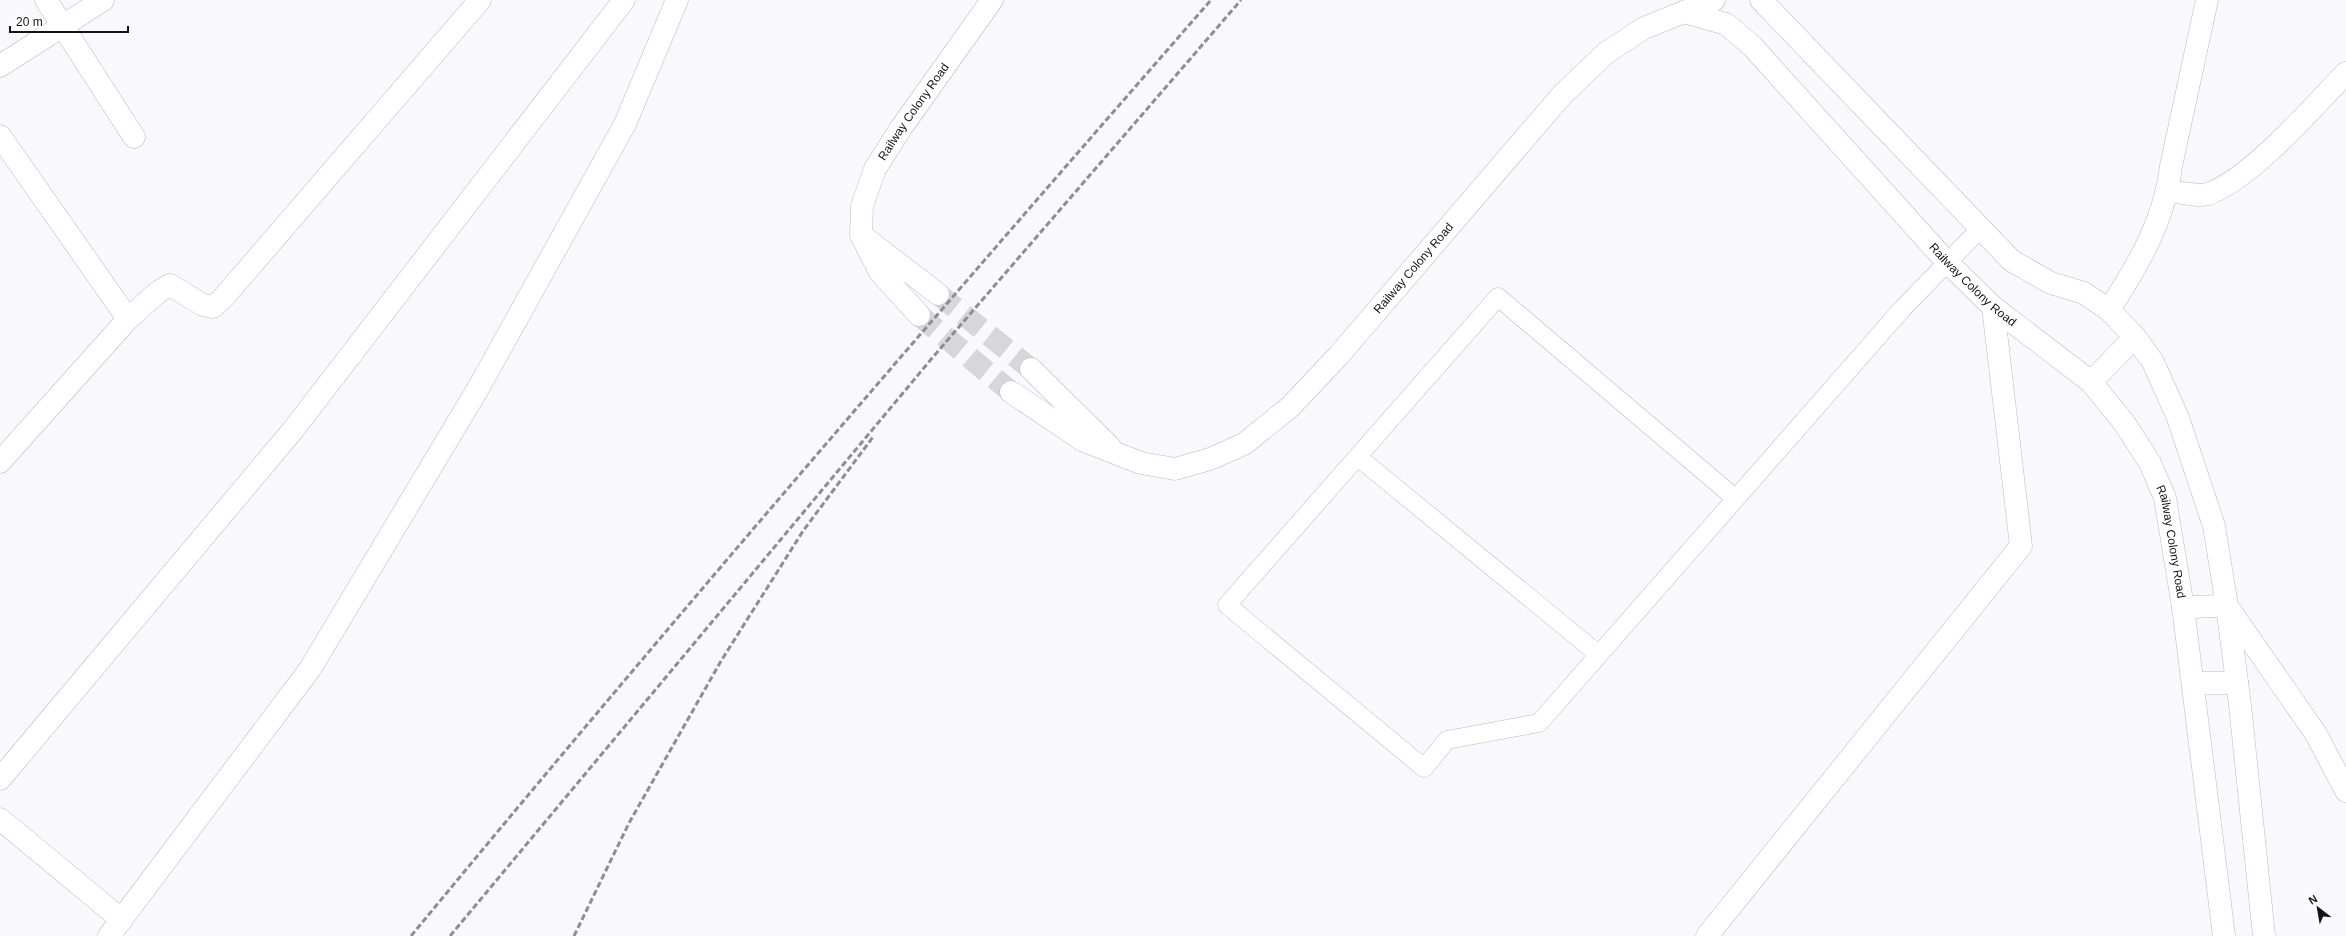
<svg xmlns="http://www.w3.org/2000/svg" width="2346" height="936" viewBox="0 0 2346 936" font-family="Helvetica,sans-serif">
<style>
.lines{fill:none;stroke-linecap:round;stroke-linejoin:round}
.secondary-tunnel{stroke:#d6d6db;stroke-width:22;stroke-dasharray:22 11;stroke-linecap:butt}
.lane-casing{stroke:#b9b8cd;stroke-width:19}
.street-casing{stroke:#b9b8cd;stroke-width:23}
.secondary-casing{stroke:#b9b8cd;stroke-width:23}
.lane{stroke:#fff;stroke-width:18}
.street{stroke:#fff;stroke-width:22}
.secondary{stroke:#fff;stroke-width:22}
.rail{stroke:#8e8d93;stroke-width:3;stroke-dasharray:6 3;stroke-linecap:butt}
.labels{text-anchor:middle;stroke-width:3.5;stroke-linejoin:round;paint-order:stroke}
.street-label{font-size:12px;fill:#131219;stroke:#fff}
</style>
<rect width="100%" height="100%" fill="#f8f8fd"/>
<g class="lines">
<!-- secondary-tunnel -->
<path class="secondary-tunnel" d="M938,294L1031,369
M919,315L1011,392"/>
<!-- lane casing -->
<g class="lane-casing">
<path id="lane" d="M1358,457L1598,654
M1735,498L1498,297L1227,605L1424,768L1447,740L1539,723L1903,308L1981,228"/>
</g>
<!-- street casing -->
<g class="street-casing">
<path id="street" d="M46,0L134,137
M0,66L103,0
M0,136L128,319L0,462
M2168,191C2178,192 2200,197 2208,194C2251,179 2313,107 2346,73
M128,319L158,292L170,285L203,305L213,307L223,298L480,0
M0,779L293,430L624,0
M0,819L122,920
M109,936L310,669L479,387L625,124L677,0
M1707,936L2021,546L1993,307"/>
</g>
<!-- secondary casing -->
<g class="secondary-casing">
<g id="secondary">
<path d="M1761,0L2012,261L2051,283L2084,293L2109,310L2135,337L2153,362L2178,418L2214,526L2227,606L2240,705L2264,936"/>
<path id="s1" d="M1684,12L1726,24L1752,46L1946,261L1993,307L2091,382L2125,424L2150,463L2165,498L2183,607L2224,936"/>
<path d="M865,238L938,294"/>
<path d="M2109,310C2138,265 2165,220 2171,166L2207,0"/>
<path id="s2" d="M919,315L880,272L861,235L862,206L875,169L901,128L992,0"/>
<path d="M1031,369L1110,447"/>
<path d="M2091,382L2135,337"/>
<path id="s3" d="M1011,392L1084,441L1141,463L1175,469L1210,459L1244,444L1290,407L1339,355L1562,95L1606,53L1644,28L1714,0"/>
<path d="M2183,607L2227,606L2316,734L2346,791"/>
<path d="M2193,683H2237"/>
</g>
</g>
<!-- lane -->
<use href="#lane" class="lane"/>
<!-- street -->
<use href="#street" class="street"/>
<!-- secondary -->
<use href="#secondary" class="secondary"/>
<!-- rail -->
<path class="rail" d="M411,936C672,620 941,309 1211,0
M450,936L933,357L1241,0
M574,936L629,823L721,661L803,531L873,437"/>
</g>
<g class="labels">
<!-- street labels -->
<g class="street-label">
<text dy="4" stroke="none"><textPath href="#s2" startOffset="237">Railway Colony Road</textPath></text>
<text dy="4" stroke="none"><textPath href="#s3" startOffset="502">Railway Colony Road</textPath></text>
<text dy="4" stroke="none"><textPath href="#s1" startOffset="403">Railway Colony Road</textPath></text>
<text dy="4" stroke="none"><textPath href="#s1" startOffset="739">Railway Colony Road</textPath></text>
</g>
</g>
<!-- north arrow -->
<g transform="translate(2318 908) rotate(329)" stroke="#ffffff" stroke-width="3" paint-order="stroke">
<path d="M0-3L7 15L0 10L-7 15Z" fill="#131219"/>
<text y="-6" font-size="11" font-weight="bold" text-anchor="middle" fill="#131219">N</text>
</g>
<!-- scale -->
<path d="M10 26v6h118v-6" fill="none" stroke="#131219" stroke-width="2"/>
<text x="16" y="26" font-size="12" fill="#131219" stroke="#ffffff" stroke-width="3" paint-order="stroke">20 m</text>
</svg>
